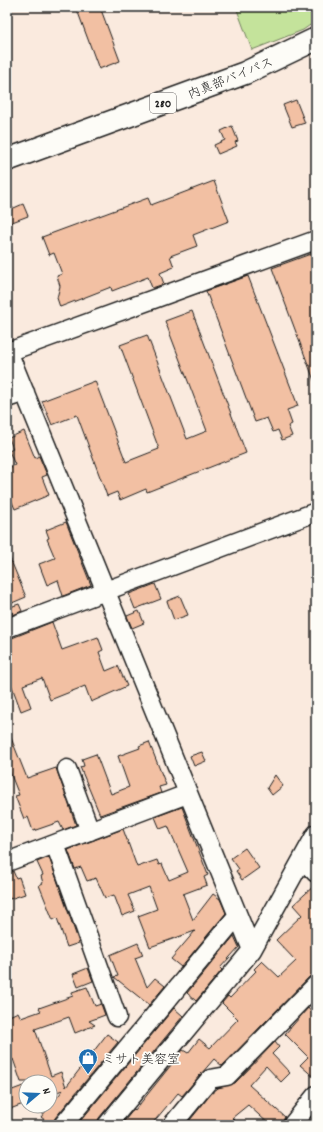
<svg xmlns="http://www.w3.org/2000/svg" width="323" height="1132" viewBox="0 0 323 1132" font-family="Dekko,'Klee One',sans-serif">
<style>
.green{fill:#c4e39b;stroke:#70805c}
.building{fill:#f2c0a3;stroke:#1c1c1c}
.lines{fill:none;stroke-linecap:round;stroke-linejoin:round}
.minor-casing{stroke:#1c1c1c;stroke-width:21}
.highway-casing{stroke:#1c1c1c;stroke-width:25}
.minor{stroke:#fdfcf7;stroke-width:18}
.highway{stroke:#fdfcf7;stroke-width:22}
.labels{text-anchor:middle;stroke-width:3.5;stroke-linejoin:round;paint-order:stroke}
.shield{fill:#fdfcf7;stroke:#605f5e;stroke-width:1}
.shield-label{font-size:12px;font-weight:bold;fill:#1c1c1c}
.street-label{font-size:13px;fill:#1c1c1c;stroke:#fdfcf7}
.poi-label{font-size:13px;fill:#1c1c1c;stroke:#fdfcf7;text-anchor:start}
</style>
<rect width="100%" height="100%" fill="#faeade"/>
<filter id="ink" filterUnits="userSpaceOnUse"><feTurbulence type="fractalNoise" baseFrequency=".025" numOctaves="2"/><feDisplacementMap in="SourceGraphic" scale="8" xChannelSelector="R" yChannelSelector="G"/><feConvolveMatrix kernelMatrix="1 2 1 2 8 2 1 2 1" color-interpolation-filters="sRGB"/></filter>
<g filter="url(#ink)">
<!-- green -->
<path class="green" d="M236,7H316V21L303,30L252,50Z"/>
<!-- building -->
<path class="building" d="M76,7H100L120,61L99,69Z
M296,100L305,123L292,127L283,105Z
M232,126L238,141L235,142L237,146L218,154L214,145L225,140L221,131Z
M214,181L229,221L193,235L197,246L170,256L174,267L160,273L164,284L152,288L148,277L112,291L111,287L60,307L57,298L60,286L57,276L62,274L54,253L49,255L42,237L148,198L151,205Z
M23,204L28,216L7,224V211Z
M316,252V383H315L272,268Z
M248,276L298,406L287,410L292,424L288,426L292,436L282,440L278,430L273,432L267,418L255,422L206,291Z
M192,311L246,453L147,492L146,489L120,500L117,492L107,496L77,415L52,425L42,401L95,381L126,462L159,449L120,345L147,335L187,439L207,431L165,321Z
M24,431L35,458L39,456L47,475L42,477L49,495L15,509L7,490V469L15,465L9,451L13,449L9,438Z
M66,522L91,585L63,596L58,580L47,585L39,564L55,558L47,539L49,538L46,530Z
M7,551L26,597L12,603L7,590Z
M155,584L161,599L135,609L129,594Z
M180,596L188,615L174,620L167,601Z
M19,604L22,611L13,615L10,607Z
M139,611L144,623L132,628L127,616Z
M52,622L62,650L98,637L103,650L99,652L106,671L118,666L127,686L91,702L85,686L50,700L42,678L23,685L31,707L21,711L7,673V640Z
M7,728L27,778L56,768L76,825L63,830L59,822L33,831L28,817L24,819L15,796L19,795L7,765Z
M149,742L166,785L159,787L161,793L100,815L80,767L84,766L82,759L96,754L111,794L129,787L118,756L140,748L139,746Z
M202,752L206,761L194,766L190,756Z
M275,775L283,786L272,795L267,788Z
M182,807L208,875L204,877L207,885L183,894L193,920L213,894L220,899L226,913L181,967L171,959L195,931L150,947L138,916L157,909L149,887L128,895L135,911L122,916L114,895L105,898L96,878L87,881L81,867L75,869L68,850L123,829L137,867L157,860L159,865L162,864L169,880L188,872L168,826L160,829L155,817Z
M245,848L259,868L242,880L236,871L239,869L231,858Z
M49,857L79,943L67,947L57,918L53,920L39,885L43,883L41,876L43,875L37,862Z
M13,871L16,878L19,877L25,894L10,899L7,893V872Z
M316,884V970L222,1066L214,1059L182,1096L178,1093L151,1125H121L134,1109L135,1110L183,1050L188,1053L199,1039L210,1048L238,1019L222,1003L228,996L230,998L256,971L254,969L262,961L279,977L296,961L276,940L302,915L293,905Z
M234,936L239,947L220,968L222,970L196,1001L187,993Z
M138,943L143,955L135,958L147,987L155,978L165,986L149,1005L114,977L118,976L110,955Z
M88,968L93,981L78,987L73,974Z
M87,987L95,1006L101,1004L105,1015L89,1021L95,1025L75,1033L69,1017L35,1029L51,1076L61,1072L66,1087L107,1034L118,1042L55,1118L53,1125H51L41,1117L63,1090L50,1094V1082H21L13,1059L11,1060L7,1049V1017L18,1012L21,1018L41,1011L39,1008L73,996L72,992Z
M174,1008L183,1016L99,1118L97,1125H77Z
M308,1008L316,1018V1079L300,1065L308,1057L285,1034Z
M275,1042L279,1047L272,1054L290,1073L281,1082L266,1066L249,1085L285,1117L281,1125H270L248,1105L232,1118L239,1125H186L211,1094L218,1088L235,1083Z
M23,1086L26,1095V1103L10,1109L7,1100V1092Z"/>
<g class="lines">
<!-- minor casing -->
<g class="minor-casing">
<path id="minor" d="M7,349L252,950
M8,352L316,240
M7,398L25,392
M7,628L316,512
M67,769L90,831
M55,844L117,1017
M303,860L316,873
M7,862L187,794
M63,1125L237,916
M107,1125L252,950L316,834
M172,1125L210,1079L227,1076L316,985
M292,1125L316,1095"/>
</g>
<!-- highway casing -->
<g class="highway-casing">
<path id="highway" d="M7,160L245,73L316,39"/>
</g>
<!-- minor -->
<use href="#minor" class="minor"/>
<!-- highway -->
<use href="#highway" class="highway"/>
</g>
</g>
<!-- icons -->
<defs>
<g id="shop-pin" transform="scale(1)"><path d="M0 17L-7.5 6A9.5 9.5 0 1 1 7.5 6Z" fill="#1f6fb2" stroke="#fdfcf7"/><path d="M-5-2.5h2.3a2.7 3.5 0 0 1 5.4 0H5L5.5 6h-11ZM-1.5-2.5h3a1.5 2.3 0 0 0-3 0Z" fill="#fff"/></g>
</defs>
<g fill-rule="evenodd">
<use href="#shop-pin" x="88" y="1058"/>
</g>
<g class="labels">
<!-- shield labels -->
<rect class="shield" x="150" y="93" width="26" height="20" rx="3"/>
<g class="shield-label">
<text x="163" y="107">280</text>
</g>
<!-- street labels -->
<g class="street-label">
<text transform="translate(230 77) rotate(-22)" y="5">内真部バイパス</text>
</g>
<!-- poi labels -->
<g class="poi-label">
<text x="102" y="1063">ミサト美容室</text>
</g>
</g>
<!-- margin -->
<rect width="323" height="1132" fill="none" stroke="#fdfcf7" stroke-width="24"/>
<rect x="12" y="12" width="299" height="1108" fill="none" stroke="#1c1c1c" stroke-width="1.5" filter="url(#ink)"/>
<!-- north arrow -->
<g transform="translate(38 1094) rotate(71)"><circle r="19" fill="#fdfcf7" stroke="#a3a29f"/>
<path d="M0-3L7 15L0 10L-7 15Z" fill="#1f6fb2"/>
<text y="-6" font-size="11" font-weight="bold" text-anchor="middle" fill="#1c1c1c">N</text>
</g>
</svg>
